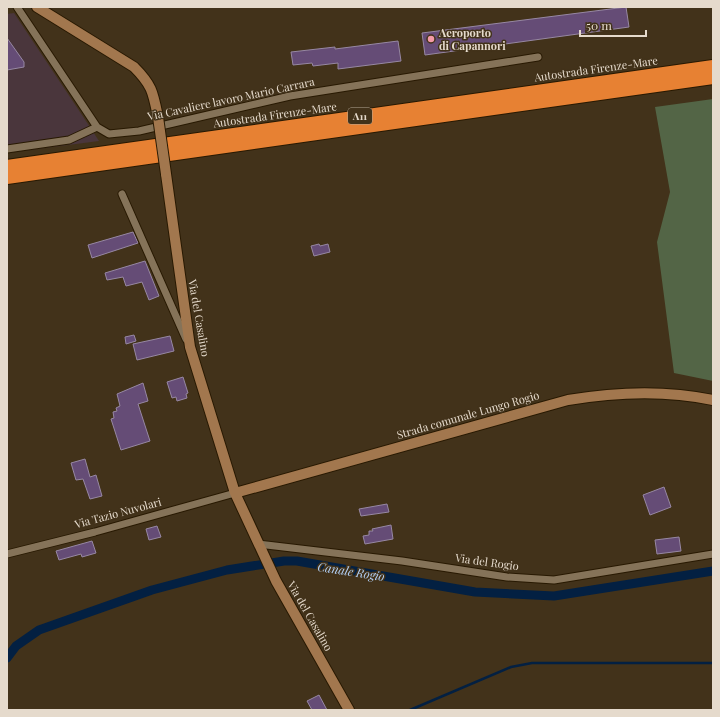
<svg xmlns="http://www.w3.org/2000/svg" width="720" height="717" viewBox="0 0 720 717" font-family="'Playfair Display',serif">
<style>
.industrial{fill:#4a363c}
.green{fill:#536546}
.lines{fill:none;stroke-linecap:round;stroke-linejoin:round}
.stream{stroke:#032042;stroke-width:2.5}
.canal{stroke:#032042;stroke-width:9}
.building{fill:#654c76;stroke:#9788a3}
.street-casing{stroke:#281902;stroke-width:9}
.secondary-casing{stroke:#281902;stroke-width:12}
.highway-casing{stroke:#281902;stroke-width:14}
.street{stroke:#857359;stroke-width:7}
.secondary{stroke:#a2774e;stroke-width:10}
.highway{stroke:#e78133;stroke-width:12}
.secondary-bridge-casing{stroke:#281902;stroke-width:12;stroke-linecap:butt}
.secondary-bridge{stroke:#a2774e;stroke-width:10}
.poi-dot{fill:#f49aa7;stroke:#42321a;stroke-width:1.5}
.labels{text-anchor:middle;stroke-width:3;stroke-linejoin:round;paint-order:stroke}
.shield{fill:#42321a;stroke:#b4a897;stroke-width:1}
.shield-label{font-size:10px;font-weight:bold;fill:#e5dacc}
.poi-label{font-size:11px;font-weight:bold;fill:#e5dacc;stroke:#42321a;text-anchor:start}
.street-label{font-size:11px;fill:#e5dacc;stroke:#42321a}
.water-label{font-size:12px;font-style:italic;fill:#b2d0f6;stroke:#42321a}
</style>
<rect width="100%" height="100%" fill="#42321a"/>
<!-- industrial -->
<path class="industrial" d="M14,13L80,112L99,141L7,153V14Z"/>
<!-- green -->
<path class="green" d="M713,99V381L674,373L657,242L670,192L655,107Z"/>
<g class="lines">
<!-- stream -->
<path class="stream" d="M410,710L511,667L532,663H713"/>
<!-- canal -->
<path class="canal" d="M7,658L16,646L39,630L152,590L227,570L284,561H297L475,592L554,596L713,571"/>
</g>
<!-- building -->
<path class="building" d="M626,7L629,27L425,55L422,33Z
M7,38L24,62V67L7,70Z
M398,41L401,61L338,69V63L313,66L312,63L293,65L291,52L335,47V49Z
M133,232L138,243L92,258L88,245Z
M319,244L320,246L328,244L330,252L314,256L311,246Z
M145,261L159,296L149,300L142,282L126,286L123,277L107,280L105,273Z
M134,335L136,341L126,344L125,337Z
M170,336L174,351L137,360L133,344Z
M183,377L188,393L186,394L187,398L177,401L176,397L172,398L167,382Z
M143,383L148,401L138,404L150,441L121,450L111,419L114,418L113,412L117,411L116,408L120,406L117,394Z
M85,459L90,477L96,475L102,496L90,499L83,479L76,480L71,463Z
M664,487L671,507L650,515L643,495Z
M387,504L389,512L361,516L359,509Z
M391,525L393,539L365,544L363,536L369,535V531H373L372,529Z
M157,526L161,537L149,540L146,529Z
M679,537L681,551L657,554L655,540Z
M92,541L96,553L82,557L81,554L59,560L56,551Z
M319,695L327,710H312L307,701Z"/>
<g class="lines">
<!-- street casing -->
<g class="street-casing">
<path id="street" d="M17,7L97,127L109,134L139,131L290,96L538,57
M7,149L69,140L97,127
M122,194L186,339
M258,544L402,561L507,577L554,580L713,554
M7,554L95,532L235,493"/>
</g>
<!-- secondary casing -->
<g class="secondary-casing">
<path id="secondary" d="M37,7L134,67C152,85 153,92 158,117
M166,174L190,347L235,493L276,581L349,710
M235,493L568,400C615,392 666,390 713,400"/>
</g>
<!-- highway casing -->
<g class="highway-casing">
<path id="highway" d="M7,166L713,66
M7,178L713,78"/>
</g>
<!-- street -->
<use href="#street" class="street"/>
<!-- secondary -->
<use href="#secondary" class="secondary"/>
<!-- highway -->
<use href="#highway" class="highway"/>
<!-- secondary-bridge casing -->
<g class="secondary-bridge-casing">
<path id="secondary-bridge" d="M158,117L166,174"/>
</g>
<!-- secondary-bridge -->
<use href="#secondary-bridge" class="secondary-bridge"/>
</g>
<!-- markers -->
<circle class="poi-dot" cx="431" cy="39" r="4"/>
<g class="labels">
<!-- shield labels -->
<rect class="shield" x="348" y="108" width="24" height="16" rx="3"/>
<g class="shield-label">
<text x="360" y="120">A11</text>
</g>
<!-- poi labels -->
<g class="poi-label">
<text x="439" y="37">Aeroporto<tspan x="439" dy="13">di Capannori</tspan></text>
</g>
<!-- street labels -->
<g class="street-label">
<text transform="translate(596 69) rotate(-8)" y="4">Autostrada Firenze-Mare</text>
<text transform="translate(231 99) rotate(-12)" y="4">Via Cavaliere lavoro Mario Carrara</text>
<text transform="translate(275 115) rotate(-8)" y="4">Autostrada Firenze-Mare</text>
<text transform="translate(199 318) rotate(80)" y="4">Via del Casalino</text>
<text transform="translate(468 415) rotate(-16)" y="4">Strada comunale Lungo Rogio</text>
<text transform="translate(118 513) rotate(-15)" y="4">Via Tazio Nuvolari</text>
<text transform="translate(487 562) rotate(8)" y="4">Via del Rogio</text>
<text transform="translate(310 616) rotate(60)" y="4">Via del Casalino</text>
</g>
<!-- water labels -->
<g class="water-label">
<text transform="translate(351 572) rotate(9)" y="4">Canale Rogio</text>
</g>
</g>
<!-- border -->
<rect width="720" height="717" fill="none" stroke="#e5dacc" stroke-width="16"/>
<!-- scale -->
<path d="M580 30v6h66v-6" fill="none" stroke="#e5dacc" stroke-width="2"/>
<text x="586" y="30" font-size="12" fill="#e5dacc" stroke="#42321a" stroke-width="3" paint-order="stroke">50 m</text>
</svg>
